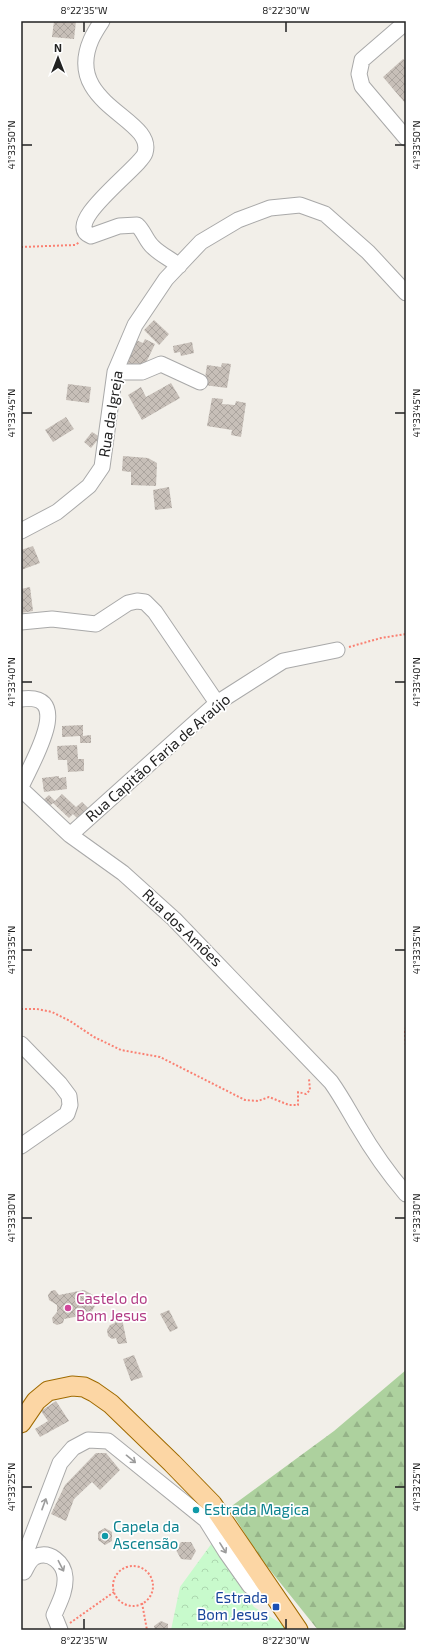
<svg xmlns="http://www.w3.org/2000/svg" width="427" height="1651" viewBox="0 0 427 1651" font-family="'Exo 2',sans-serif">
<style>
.forest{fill:url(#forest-firs)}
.park{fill:url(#park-crowns)}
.building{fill:url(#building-cross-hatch)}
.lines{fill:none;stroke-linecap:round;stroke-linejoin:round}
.minor-casing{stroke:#a9a9a9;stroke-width:17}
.major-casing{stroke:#a06b00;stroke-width:21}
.path{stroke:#fa8072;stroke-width:2;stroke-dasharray:2 2;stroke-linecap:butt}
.minor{stroke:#fff;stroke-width:15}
.major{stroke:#fcd6a4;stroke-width:19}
.oneway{stroke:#9c9c9c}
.ticks{fill:none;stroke:#222;stroke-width:1.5}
.hotel-dot{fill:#d1479c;stroke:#fff;stroke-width:1.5}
.culture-dot{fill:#0f9aa8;stroke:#fff;stroke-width:1.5}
.transit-dot{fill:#1a4fb4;stroke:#fff;stroke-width:1.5}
.labels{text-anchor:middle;stroke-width:3.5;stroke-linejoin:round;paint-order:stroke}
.street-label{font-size:15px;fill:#222;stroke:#fff}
.hotel-label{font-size:15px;fill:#b23c85;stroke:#fff;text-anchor:start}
.culture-label{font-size:15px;fill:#0d838f;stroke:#fff;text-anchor:start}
.transit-label{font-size:15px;fill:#164399;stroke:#fff;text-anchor:end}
.neatline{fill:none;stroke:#222;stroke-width:1.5}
.ticks-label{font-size:10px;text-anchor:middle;fill:#222}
</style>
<defs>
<pattern id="forest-firs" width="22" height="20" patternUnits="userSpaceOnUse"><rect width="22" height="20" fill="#add19e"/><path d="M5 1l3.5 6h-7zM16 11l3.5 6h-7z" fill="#95b388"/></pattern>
<pattern id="park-crowns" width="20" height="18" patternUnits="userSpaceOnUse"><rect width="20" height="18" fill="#c8facc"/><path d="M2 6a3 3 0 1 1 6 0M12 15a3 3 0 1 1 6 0" fill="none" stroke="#acd6af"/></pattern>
<pattern id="building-cross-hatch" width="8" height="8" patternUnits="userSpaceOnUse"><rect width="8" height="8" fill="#c7bfb8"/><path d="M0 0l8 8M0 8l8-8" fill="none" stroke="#aba49e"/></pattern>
</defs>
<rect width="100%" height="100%" fill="#f2efe9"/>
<!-- forest -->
<path class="forest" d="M406,1370V1630H318L258,1555L229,1508L334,1431Z"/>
<!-- park -->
<path class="park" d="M212,1543L254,1607L285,1626L288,1630H171L180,1587Z"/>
<!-- building -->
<path class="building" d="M54,21H76L74,39L52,37Z
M403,59L406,62V104L383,77Z
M154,320L169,334L159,345L144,330Z
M145,339L155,344L143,369L124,365L136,340L143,343Z
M192,342L194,353L181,356L180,352L174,353L173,346Z
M222,363L231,364L227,388L204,385L207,365L221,367Z
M171,383L180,398L142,420L128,395L141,387L146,397Z
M68,384L91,387L89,403L66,400Z
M212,398L223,399L222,404L235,405L236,401L246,403L241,437L231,435L232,430L207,426Z
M66,417L74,429L53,442L45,430Z
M92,432L100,437L91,448L84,442Z
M123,456L148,458L157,463L156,486L131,485V472L122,471Z
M169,487L172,508L155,510L153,490Z
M33,546L40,563L21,570V550Z
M30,587L33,611L21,613V589Z
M83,725V736L91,735V743H80V736L62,737V726Z
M77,745L78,759H84V771L68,772L67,760H58L57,746Z
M59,776V778L66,777L67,789L44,792L42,778Z
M62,794L76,807L82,802L89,809L78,819L73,814L69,818L53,803L47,808L41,802L49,795L55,801Z
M55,1290L59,1295L84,1290L93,1295L95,1306L90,1314L64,1319L63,1323L57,1325L53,1323L52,1318L57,1312V1305L49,1300L48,1295L51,1291Z
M169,1310L178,1328L170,1332L160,1314Z
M121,1314L127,1343L118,1344L116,1338L112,1339L108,1336L107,1330L110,1325L115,1323L113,1316Z
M134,1355L143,1377L131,1381L123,1359Z
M56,1401L69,1421L40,1437L35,1429L48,1421L41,1411Z
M96,1453H106L120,1470L100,1490L92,1482L74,1499L66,1521L51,1514L65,1485Z
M105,1528L112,1532V1541L105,1545L98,1540V1532Z
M181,1542H191L196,1551L191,1560L181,1559L176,1550Z
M161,1621L168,1624V1630H155L154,1626Z"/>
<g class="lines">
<!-- minor casing -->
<g class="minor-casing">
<path id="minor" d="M102,21C98,27 94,33 91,40C63,105 156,118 145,153C141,167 60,224 91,236L119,226L137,225C144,231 146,241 153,247C161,255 171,259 179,266
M406,22L362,60L359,74L362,86L406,138
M115,372H142L161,364L200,382
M21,531L57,512L89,486L102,467L115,372L135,325L166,279L201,242L238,220L270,208L300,205L325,214L368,252L406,293
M21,622L52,619L96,624L128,603L137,601L145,602L155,612L217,703
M21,699C77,691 29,767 21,787
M21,789L70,835L123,873L174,919L331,1082C341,1096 349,1111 358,1126C372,1150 388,1173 406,1194
M70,835L217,703L283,661L337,650
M21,1044L60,1084L69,1096L70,1105L67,1114L21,1146
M21,1565L60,1463L73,1448L88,1440L108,1441L206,1520L226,1552L250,1586L261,1594L273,1593
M24,1572C27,1567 29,1560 35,1557C50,1550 64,1563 65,1577C66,1591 59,1603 54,1615L60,1630"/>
</g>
<!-- major casing -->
<g class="major-casing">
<path id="major" d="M21,1423L36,1401L48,1391L72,1386L84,1387L94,1392L111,1404L172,1463L212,1504L298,1630"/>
</g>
<!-- path -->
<path class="path" d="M21,247L75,245L80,242
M349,647L381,638L406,634
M21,1009H37L52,1012L70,1021L94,1037L121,1050L160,1057L245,1100L258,1101L269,1097L289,1105H298V1092L306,1094L310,1090L309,1079
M406,1027L405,1032L406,1047
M113 1586a20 20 0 1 1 40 0a20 20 0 1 1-40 0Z
M142,1603L147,1630
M70,1623L114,1592"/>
<!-- minor -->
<use href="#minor" class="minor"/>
<!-- major -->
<use href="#major" class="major"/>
</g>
<!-- one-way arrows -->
<defs><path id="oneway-shaft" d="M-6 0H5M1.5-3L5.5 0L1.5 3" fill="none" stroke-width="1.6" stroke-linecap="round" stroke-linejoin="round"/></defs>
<g class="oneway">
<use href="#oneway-shaft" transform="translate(131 1459) rotate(39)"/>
<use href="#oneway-shaft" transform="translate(44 1504) rotate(-70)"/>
<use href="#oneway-shaft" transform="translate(223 1548) rotate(58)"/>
<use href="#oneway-shaft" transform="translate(61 1566) rotate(63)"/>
</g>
<!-- ticks -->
<path class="ticks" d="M84,22V32M286,22V32M22,145H32M395,145H405M22,413H32M395,413H405M22,682H32M395,682H405M22,950H32M395,950H405M22,1218H32M395,1218H405M22,1487H32M395,1487H405M84,1619V1629M286,1619V1629"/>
<!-- markers -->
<circle class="hotel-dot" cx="68" cy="1308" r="4"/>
<g class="culture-dot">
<circle cx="196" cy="1510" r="4"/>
<circle cx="105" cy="1536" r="4"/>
</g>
<rect class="transit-dot" x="272" y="1603" width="8" height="8" rx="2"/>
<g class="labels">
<!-- street labels -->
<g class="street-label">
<text transform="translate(111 414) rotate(-81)" y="5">Rua da Igreja</text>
<text transform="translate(158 758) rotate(-41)" y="5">Rua Capitão Faria de Araújo</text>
<text transform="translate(182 928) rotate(44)" y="5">Rua dos Amões</text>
</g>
<!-- hotel labels -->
<g class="hotel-label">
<text x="76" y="1304">Castelo do<tspan x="76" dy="17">Bom Jesus</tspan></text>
</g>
<!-- culture labels -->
<g class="culture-label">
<text x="204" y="1515">Estrada Magica</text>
<text x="113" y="1532">Capela da<tspan x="113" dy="17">Ascensão</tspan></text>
</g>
<!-- transit labels -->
<g class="transit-label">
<text x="268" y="1603">Estrada<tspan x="268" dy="17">Bom Jesus</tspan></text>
</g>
</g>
<!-- border -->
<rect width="427" height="1651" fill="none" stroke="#ffffff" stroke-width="44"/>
<!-- north arrow -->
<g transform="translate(58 58)" stroke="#ffffff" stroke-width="3" paint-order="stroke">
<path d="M0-3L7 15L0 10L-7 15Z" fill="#222222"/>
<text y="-6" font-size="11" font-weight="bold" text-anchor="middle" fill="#222222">N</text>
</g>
<rect x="22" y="22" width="383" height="1607" class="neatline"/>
<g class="ticks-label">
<text x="84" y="14">8°22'35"W</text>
<text x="286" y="14">8°22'30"W</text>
<text transform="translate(11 145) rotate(-90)" y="4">41°33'50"N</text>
<text transform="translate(416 145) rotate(-90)" y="4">41°33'50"N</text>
<text transform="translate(11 413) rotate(-90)" y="4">41°33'45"N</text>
<text transform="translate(416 413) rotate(-90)" y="4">41°33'45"N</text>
<text transform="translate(11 682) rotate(-90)" y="4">41°33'40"N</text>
<text transform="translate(416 682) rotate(-90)" y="4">41°33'40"N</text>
<text transform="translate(11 950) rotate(-90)" y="4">41°33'35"N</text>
<text transform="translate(416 950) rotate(-90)" y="4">41°33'35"N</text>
<text transform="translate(11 1218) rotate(-90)" y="4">41°33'30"N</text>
<text transform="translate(416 1218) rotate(-90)" y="4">41°33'30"N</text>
<text transform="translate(11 1487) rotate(-90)" y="4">41°33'25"N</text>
<text transform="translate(416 1487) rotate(-90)" y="4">41°33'25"N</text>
<text x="84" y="1644">8°22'35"W</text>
<text x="286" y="1644">8°22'30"W</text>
</g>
</svg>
